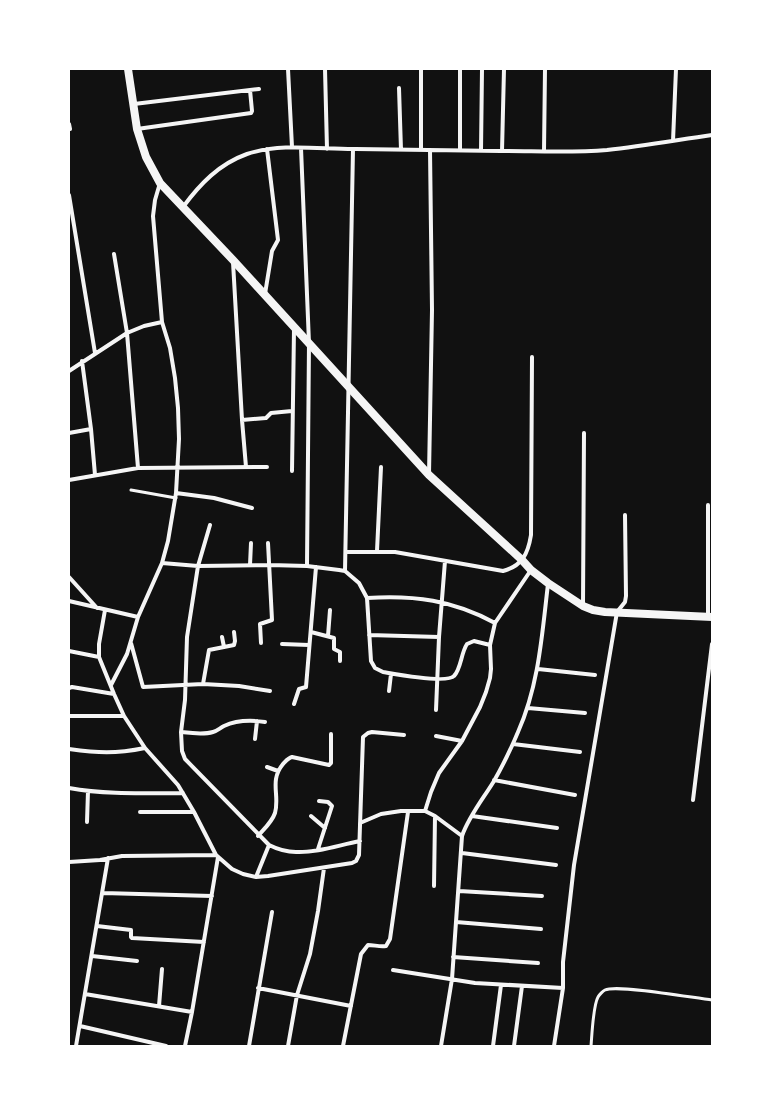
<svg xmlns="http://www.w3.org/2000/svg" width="781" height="1115" viewBox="0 0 781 1115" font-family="'PT Sans Narrow',sans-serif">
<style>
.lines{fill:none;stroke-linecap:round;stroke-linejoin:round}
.service{stroke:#f5f5f5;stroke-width:3}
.minor{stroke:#f5f5f5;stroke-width:4}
.secondary{stroke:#f5f5f5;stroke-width:8}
</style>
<rect width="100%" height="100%" fill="#111"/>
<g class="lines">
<!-- service -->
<path class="service" d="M131,490L176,498
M591,1046C592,1035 593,1006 598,997C599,995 603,991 605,990C617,984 694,998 712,1000"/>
<!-- minor -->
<path class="minor" d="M288,69L292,147
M325,69L327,149
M421,69V150
M460,69V150
M399,88L401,150
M134,104L259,89
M69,124L70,129
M137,129L251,113L252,111L250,90
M673,141L676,69
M301,148L309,343L307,566
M481,151L482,69
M502,151L504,69
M544,151L545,69
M69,195L95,353
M183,207C200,184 219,164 247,154C281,143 318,149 353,149C402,150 451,150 501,151C536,151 572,153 607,150C642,146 677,140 712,135
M114,254L127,333L138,468
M233,262L242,420L246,467
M265,294L272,251L278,240L267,149
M82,361L91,429L95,475
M69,371L127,333L144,326L162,322
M242,420L266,418L271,413L292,411
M69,433L91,429
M292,471L294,329
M429,474L432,310L430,150
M69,480L138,468L267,467
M176,493L214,498L252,508
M708,505V617
M210,525L198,566L187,637L185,700L181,732L182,751L185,759L269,845C277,849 286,852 296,852C317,853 339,845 360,841
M377,551L381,467
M346,552H395L503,571C522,566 528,554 531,535L532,357
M162,563L198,566L270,565L307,566L339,570L345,571L359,583L367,598L371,661L375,668L383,672C395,674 447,684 454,676C461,669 461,653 467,644L474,641L490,645
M250,565L251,543
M345,571L353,149
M69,577L97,608
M367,598C414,595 453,600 495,623
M69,601L138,617
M583,606L584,433
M105,610L99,644V657L114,694L124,716L145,748L178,785L194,812L216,855L232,869L243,874L256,877L268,876L352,863L356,861L359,855L363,737L368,733L372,732L404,735
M311,632L334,638V649L340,652V661
M369,635L439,637
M328,636L330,610
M222,637L224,647
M131,643L143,687L203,684L239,686L270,691
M261,643L260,624L272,620L268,543
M282,644L309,645
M69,651L99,657
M538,669L595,675
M203,684L209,650L234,645L235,641L234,632
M111,685L127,654L138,617L162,563L168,541L176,493L179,439L178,408L175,378L170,348L162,322L153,216L155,200L160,183
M69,688L72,687L114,694
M389,691L391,674
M294,704L299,689L306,687L316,567
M528,708L585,713
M436,710L439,637L445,561
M69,716H124
M181,732C190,733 203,735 213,732C217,731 220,728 224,726C237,720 251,720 265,722
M436,736L462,741
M255,739L257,721
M513,744L580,752
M69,749C98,753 115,754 145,748
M267,767L278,771
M494,780L575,795
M69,788C107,795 145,793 183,793
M693,800L712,644
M425,811L431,792L439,773L462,741L480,707L486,692L490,678L491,669L490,645L495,623L531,570
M140,812H194
M311,816L325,828
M472,816L557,828
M87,822L88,791
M360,823L381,814L401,811H425L435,816L462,836
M258,836C264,829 272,822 275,813C280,795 269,781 283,764C286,761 288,758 292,757L329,765L331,763V734
M318,849L332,806L328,802L319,801
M462,853L556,865
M69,862L100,860L122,856L216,855
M256,877L269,845
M434,886L435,816
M459,891L542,896
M103,893L212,896
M456,922L541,929
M97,926L131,930V937L132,938L204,942
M92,956L137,961
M453,957L538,963
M393,970L475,983L563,988
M258,988L351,1006
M85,994L192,1012
M159,1006L162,969
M80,1026L166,1046
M76,1046L108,858
M185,1046L192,1012L218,857
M249,1046L272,912
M288,1046L297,995L310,954L318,911L324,868
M343,1046L361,954L368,945C374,945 380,947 386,946L390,939L408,812
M441,1046L452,979L462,836C469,816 483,799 494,781C503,765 511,749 518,732C539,685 542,634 548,584
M493,1046L501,985
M514,1046L522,986
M554,1046L563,988V962L574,865L617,612L625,602L626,596L625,515"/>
<!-- secondary -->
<path class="secondary" d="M128,69L137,129L146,157L160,183L233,260L429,475L522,560L531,570L548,583L583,606L593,610L605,612L712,617"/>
</g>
<!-- border -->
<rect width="781" height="1115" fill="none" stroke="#ffffff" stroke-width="140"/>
</svg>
